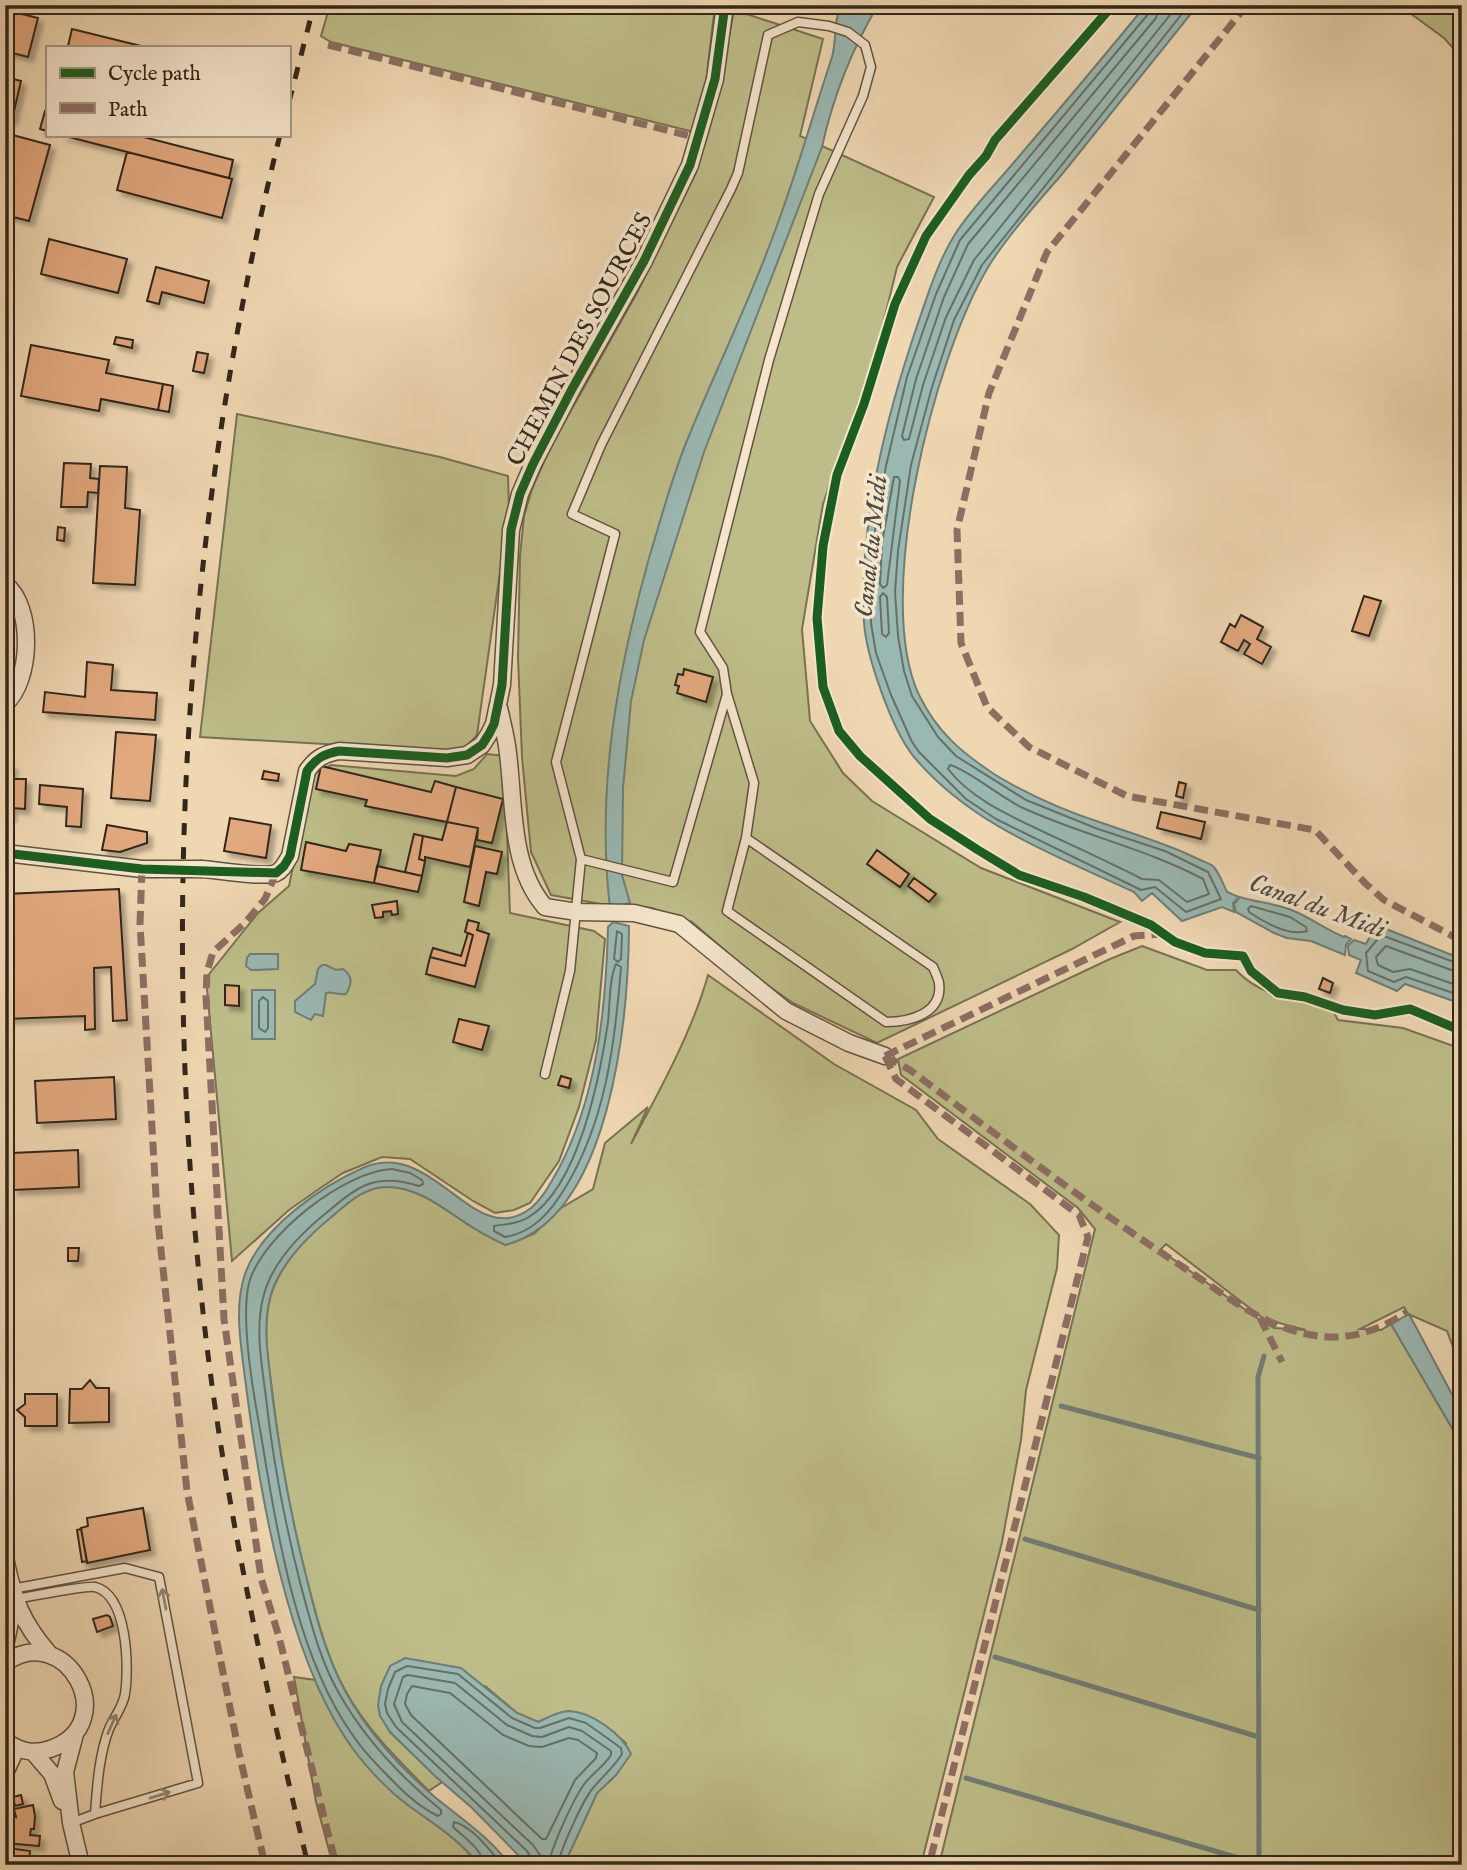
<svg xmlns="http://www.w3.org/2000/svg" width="1467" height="1870" viewBox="0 0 1467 1870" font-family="'IM FELL English',serif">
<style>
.green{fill:#bebd89;stroke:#787252;stroke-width:2;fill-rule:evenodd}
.water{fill:#9ab8b2;stroke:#707e76;stroke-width:2}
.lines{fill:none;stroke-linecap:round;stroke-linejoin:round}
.shore{stroke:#667066;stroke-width:2}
.stream{stroke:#707e76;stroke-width:5}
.building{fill:#e2a87e;stroke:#32271b;stroke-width:2;filter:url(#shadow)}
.service-casing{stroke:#615341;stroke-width:11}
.minor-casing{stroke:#615341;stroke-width:19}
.service{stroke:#f5e5cd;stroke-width:8}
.minor{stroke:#f5e5cd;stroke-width:16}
.rail{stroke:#32271b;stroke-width:5;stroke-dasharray:12 12;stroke-linecap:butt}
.minor-bridge-casing{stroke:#615341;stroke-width:19;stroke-linecap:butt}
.minor-bridge{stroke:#f5e5cd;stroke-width:16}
.quiet{stroke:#8d6e63;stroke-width:7;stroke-dasharray:14 7;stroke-linecap:butt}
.cycleway-casing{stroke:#f5e5cd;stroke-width:13}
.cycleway{stroke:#1b5e20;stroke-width:9}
.oneway{stroke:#948674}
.labels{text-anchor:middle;stroke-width:7;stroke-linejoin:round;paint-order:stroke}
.street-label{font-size:24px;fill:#32271b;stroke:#f5e5cd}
.water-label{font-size:26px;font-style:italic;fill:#4c4b41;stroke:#f5e5cd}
</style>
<defs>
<filter id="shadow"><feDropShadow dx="5" dy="5" stdDeviation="2" flood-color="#0004"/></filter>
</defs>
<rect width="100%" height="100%" fill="#efd7b2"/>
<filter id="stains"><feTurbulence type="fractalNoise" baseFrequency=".00286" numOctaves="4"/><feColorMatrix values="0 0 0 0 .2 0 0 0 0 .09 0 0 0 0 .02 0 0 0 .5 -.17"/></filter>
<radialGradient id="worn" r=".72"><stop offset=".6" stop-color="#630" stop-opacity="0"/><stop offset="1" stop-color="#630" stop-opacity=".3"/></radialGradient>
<!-- green -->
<path class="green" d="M330,5H715L706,82L694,132L331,42L321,36Z
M1399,5H1462V58L1444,38Z
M734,10L823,39L800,136L934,197L897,267L876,353L823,504L802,629L810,721L843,773L872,801L981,868L1120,922L1072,949L877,1043L793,1003L757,978L692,922L652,908L601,904L551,895L531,852L522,757L518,658L520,556L524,516L532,489L551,446L637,293L696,173L718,96Z
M237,414L440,457L508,476L509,508L477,735L466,747L448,751L200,737Z
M487,754L504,756L510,913L594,931L605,939L596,1040L579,1107L559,1161L530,1203L514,1210L495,1213L473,1201L410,1159L382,1157L343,1173L319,1189L289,1210L232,1261L206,978L258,913L289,886L312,774L331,765L456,776L474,769Z
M1142,946L1207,970H1236C1260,997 1299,1000 1332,1009L1338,1020L1403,1028L1456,1047L1462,1045V1371L1447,1331L1408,1314L1404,1307L1360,1329L1381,1330L1391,1324L1462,1445V1865H939L1095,1229L1078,1208L901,1075L898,1059L1110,959ZM1166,1244L1264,1319L1306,1330L1274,1328L1260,1320L1160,1250Z
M708,975L834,1064L916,1110L938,1139L1030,1204L1059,1235L1057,1268L1026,1390L1021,1440L1002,1542L921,1865H704L694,1855L703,1865H564L597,1793L616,1775L626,1743C596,1719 577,1705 538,1722L517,1713L485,1686L390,1732L442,1782L429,1791C398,1760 366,1729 345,1690C326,1656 317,1618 307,1580C292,1520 280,1460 273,1398C269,1365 262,1331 270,1298C278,1269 302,1241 325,1222C345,1205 365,1184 393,1187C427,1191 449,1214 477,1230C486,1236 496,1240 505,1245L534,1234L561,1208L593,1189L605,1143L648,1107L631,1144C658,1094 693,1030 708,975Z
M294,1677L315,1680C333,1722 358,1761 393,1791C424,1818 452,1832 479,1865H333L316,1802Z"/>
<!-- water -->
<path class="water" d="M842,5H878C852,49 833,97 822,147L704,452L644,640L631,701L623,788L622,875L630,903L610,908C596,789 617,673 649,558C661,519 671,480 686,443C715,371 750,301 776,228C797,172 813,114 832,57C837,40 833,19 842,5Z
M1146,5H1198C1153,61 1108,117 1063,173C1039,201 1006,237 987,269C934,359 873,597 919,695C937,732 961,752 994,774C1028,795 1067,812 1105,824C1136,835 1168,844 1198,859C1202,861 1209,863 1213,866C1219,872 1223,884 1227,892L1239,897L1233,903L1234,912L1222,907L1182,921L1152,893L1142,901L1134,892C1055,855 971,825 914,757C892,730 866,656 864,622C859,522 886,417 918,323C928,294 938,262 954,236C971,208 1000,180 1021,154C1063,105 1105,55 1146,5Z
M1240,897C1255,902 1272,903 1289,909C1308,916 1325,929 1344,937L1345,936L1351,939L1346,945L1345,955L1311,941L1287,938L1274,933L1236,912L1234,904Z
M613,922L629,926V929C628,1019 611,1218 505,1245C496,1240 486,1236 477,1230C448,1213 424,1188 388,1187C364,1186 347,1204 329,1219C305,1239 278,1266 270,1298C262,1329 269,1361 272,1393C280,1456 291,1518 307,1580C316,1617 326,1655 344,1689C366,1730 401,1769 436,1798C463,1820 489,1837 510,1865H479C459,1839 435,1825 409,1806C386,1789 362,1763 346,1739C286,1648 260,1494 246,1386C242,1351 233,1309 245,1274C261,1228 321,1186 365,1167C435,1139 474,1252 531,1208C543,1198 550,1184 558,1170C597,1097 606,1009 608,927Z
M1376,925L1462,959V1004L1405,984L1397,991L1356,973L1361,960L1349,955L1348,946L1354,940L1366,944Z
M250,954H278V969L251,970L246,966L247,958Z
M322,965H326L336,970L343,969C353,976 352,984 346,994C338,995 331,991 326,993L323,1016L315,1014L311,1020L295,1012V1001L315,984L318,969Z
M252,990H275V1039H252Z
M1409,1314L1462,1413V1445L1391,1324Z
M405,1658L461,1668L517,1713L538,1722C547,1718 559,1711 569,1711C592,1712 622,1734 631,1754L616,1775L597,1793L564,1865H528L471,1807L435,1776L390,1732L380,1716L378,1705L381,1686L390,1666Z"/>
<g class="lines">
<!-- shore -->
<path class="shore" d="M1151,5L1149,13L960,240L936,294L907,377L886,466L873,542L871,590V623L876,653L891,695L912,742L919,752L966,799L996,819L1141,890L1155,887L1186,912L1221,899L1208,872L1165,851L1098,829L1026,800L956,756L938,737L912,696L904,671L898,636L895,592L898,551L911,465L932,387L954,320L982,265L1189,5
M1160,5L1156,18L968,244L944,297L916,379L902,436L904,440L909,439L923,385L946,317L974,260L1178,5
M894,477H898L900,481L887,585L883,588L880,584L882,543Z
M883,593L887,597L889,633L886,637L882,634L880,597Z
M950,765C967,769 1003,799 1023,808C1082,835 1147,849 1203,879L1209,894L1187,902L1159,880L1142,879C1111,863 1080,849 1048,834C1013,817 973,801 948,769Z
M1251,906L1290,917L1306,927L1307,931C1289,937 1264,922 1249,912L1248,909Z
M617,931L622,934L621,959L618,962L614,959Z
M616,964L621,967C615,1043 606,1121 565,1188C551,1211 533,1233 505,1237L494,1231V1226C506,1224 518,1224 529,1217C579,1186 600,1076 608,1022C610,1004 609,980 616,964Z
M1462,965L1381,935L1366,953L1368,971L1394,982L1406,977L1462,996
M1462,974L1386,946L1376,957L1378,965L1393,972L1410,969L1462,987
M263,997L268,1001V1028L265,1032L259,1028V1001Z
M392,1169L410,1173L422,1180L423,1184L419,1186C375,1172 358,1186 325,1214C299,1235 271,1264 263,1298C255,1331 262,1365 266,1398C273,1462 285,1524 301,1586C311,1623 320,1661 340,1695C365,1739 402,1778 441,1810V1814L438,1816C419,1807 403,1792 389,1777C376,1764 364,1752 354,1737C296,1657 277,1531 261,1435C254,1397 240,1320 249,1283C262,1236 344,1171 392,1169Z
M412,1686L450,1693L503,1735L529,1746L542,1747L569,1738L578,1740L597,1753L596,1758L575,1780L546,1839H542L411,1715L405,1704L407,1694Z
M485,1865C482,1850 464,1837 453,1827L454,1822C472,1826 490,1850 502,1865
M533,1865L532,1859L527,1851L396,1727L387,1713L385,1704L388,1689L395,1672L407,1666L458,1674L512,1718L535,1728H540L569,1718L586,1723L621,1748L622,1754C614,1767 603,1776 593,1788C583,1800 560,1850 558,1865
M542,1865L540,1855L533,1845L402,1722L394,1704L403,1677L408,1675L455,1683L507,1725L532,1736L542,1737L569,1727L582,1731L611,1751V1755C604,1766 593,1773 585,1783C575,1796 550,1849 549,1865"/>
<!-- stream -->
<path class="stream" d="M1061,1406L1259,1458
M1025,1539L1259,1610
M995,1657L1259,1737
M966,1778L1259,1864
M1259,1865L1258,1377L1264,1356"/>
</g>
<!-- building -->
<path class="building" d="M5,10L38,18L28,57L5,51Z
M72,29L145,47H71L68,46Z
M5,77L21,81L12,120L5,118Z
M45,111L47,112V131L40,129Z
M5,133L50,145L29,221L5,215Z
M61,135H136L233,160L229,178Z
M127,152L232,179L222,218L117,190Z
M49,239L127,259L118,293L41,274Z
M156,267L209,281L204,303L162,292L159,304L147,301Z
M116,337L133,340L132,348L114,344Z
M31,345L109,360L106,373L163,384L158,410L101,399L99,411L21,396Z
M197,352L208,354L204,373L193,371Z
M163,384L173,386L169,412L158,410Z
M64,463L91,464L90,478L99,479L98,493L88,492L87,507H61Z
M100,466L127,467L125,508L140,510L135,585L93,583Z
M58,527L65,528L64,541L57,540Z
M1364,596L1381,601L1369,636L1352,631Z
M1241,615L1263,627L1257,639L1271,647L1262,664L1244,654L1250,644L1244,640L1238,651L1221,642L1230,624L1235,627Z
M87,662L113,665L111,690L157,693L155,720L43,712L45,692L85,697Z
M684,669L713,677L706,702L677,693L679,686L675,685L678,674L683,675Z
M116,732L156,735L150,801L111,798Z
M5,764L12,765L11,817H5Z
M321,766L431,792L435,781L456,787L447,822L365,806L367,800L316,789Z
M264,771L279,774L278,781L262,779Z
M12,779H26L25,809L11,808Z
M1179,782L1186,784L1183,798L1176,796Z
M40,785L83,789L81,827L66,826L67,807L39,804Z
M456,787L503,799L492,843L477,840L478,828L447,822Z
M1161,812L1205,822L1201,839L1157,828Z
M230,818L271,825L266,858L224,851Z
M447,822L478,828L470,867L425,857V861L419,859L423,836L442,840Z
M107,825L147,832V843L120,852L102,850Z
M414,834L423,836L419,859L425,861L422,876L405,872Z
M306,842L346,851L349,844L381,850L374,883L301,870Z
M475,846L502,852L497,874L486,872L479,906L464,902Z
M877,850L909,874L900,887L867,864Z
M377,866L422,876L418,892L374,883Z
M914,878L936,894L929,902L908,886Z
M119,889L127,1020L113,1021L111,967L94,968L95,1029L85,1030V1016L5,1019V894Z
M397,901L398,914L392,915L391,911L383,912V917L375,918L372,905Z
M468,920L479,923L477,930L489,934L475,987L426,974L430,957L465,966L473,935L465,932Z
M468,933L473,935L465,966L430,957L433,948L461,956Z
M1323,978L1333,983L1330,993L1319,989Z
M225,985L239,986V1006L225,1005Z
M459,1019L489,1026L482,1050L453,1042Z
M561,1076L571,1079L569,1088L558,1085Z
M114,1077L116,1119L37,1123L35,1081Z
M78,1150L79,1187L13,1190L12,1153Z
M68,1248H79L78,1261H68Z
M90,1380L96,1388H109V1422L69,1423L70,1389H82Z
M25,1394H57V1426H25V1417L17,1410L25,1404Z
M143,1508L150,1550L87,1563L81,1528L88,1526L87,1518Z
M81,1529L87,1561L82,1562L77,1530Z
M107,1615L110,1617L113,1626L97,1632L93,1619Z
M21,1795L23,1804L15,1806L13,1797Z
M33,1805L35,1816L34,1829H31L30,1835L40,1836L39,1846L5,1843V1833H8L9,1824H12L13,1816L16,1817L14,1809Z
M8,1848L30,1851L29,1865H5V1852H7Z"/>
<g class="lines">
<!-- service casing -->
<g class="service-casing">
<path id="service" d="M581,859L556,762L615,534L572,514L601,445L731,189L738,173L768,35L798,22L829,26L848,32L865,45L871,67L863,96L819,194L769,360L700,632L723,668L727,694L754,783L746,838L727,911L886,1022C909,1022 943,1014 939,983C938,978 935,972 933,967L746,838
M545,1074L570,971L581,859L673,882L727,694
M12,1589L125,1568L159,1577L198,1783L95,1814
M15,1599C30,1597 85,1585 95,1587C128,1595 129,1668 125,1694C123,1707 114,1717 109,1729C99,1755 97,1787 95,1814L71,1823"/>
</g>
<!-- minor casing -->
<g class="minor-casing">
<path id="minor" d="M5,584C34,607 32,680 5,704
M499,708C502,721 505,733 507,746C515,798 508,864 545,907L577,912L634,913L679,924L786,1011L849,1043L885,1056
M5,853L142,869H154
M202,869C217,870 264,878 276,873C283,870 286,862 290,856L307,771C316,758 324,754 339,751L447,758L467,755L482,745L489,734L494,724L502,685L511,530L520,494L533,464L572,389L644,261L690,165L715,79L725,5
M5,1558C14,1601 21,1621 50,1655
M5,1646L10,1622V1593
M5,1663C66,1619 124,1724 50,1749C33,1755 19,1751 5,1741
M75,1734L65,1772L71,1823L81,1865
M34,1753L52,1774L62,1801
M5,1773L16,1749"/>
</g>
<!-- service -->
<use href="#service" class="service"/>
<!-- minor -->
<use href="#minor" class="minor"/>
<!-- rail -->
<path class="rail" d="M289,102L314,5
M280,135C183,524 159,931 205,1330C226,1511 266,1688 308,1865"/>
<!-- minor-bridge casing -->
<g class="minor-bridge-casing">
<path id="minor-bridge" d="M154,869H202"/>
</g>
<!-- minor-bridge -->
<use href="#minor-bridge" class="minor-bridge"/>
<!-- quiet -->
<path class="quiet" d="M1247,5L1047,252L989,393L957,530L961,643L987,707L1029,747L1127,796L1315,830L1365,883L1384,900L1462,941
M328,45L698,138
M142,869L140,924L157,1213L187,1491L239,1753L265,1865
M276,873L265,899L245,923L213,952L207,972L206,996L224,1319L261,1578L279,1637L336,1865
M885,1056L896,1079L1079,1215L1088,1237L929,1865
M885,1056L910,1070C1001,1138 1091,1207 1186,1269C1225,1295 1264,1327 1312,1335C1345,1342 1379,1331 1407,1312
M885,1056L1134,936L1162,934
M1260,1318L1282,1362"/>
<!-- cycleway casing -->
<g class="cycleway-casing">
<path id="cycleway" d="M1113,5L995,140L986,156L969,175L926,236L895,304L864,404L837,475L823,546L817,618L823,687L839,731L860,756L930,819L978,850L1019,875L1084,897L1151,925L1175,942L1205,953L1243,956L1251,971L1278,993L1305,997L1343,1010L1375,1015L1410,1009L1462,1031
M5,853L142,869L276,873L284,866L290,856L307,771C316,758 324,754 339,751L447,758L467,755L482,745L489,734L494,724L502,685L511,530L520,494L533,464L572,389L644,261L690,165L715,79L725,5"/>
</g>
<!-- cycleway -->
<use href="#cycleway" class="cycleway"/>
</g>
<!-- one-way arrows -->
<defs><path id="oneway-shaft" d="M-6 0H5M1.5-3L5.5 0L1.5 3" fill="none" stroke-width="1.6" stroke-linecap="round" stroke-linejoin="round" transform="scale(1.75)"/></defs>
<g class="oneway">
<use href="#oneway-shaft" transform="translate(164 1599) rotate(-101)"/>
<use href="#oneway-shaft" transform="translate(112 1724) rotate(-66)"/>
<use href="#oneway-shaft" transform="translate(160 1795) rotate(-17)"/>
</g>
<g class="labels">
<!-- street labels -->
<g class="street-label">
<text transform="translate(579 339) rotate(-62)" y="8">CHEMIN DES SOURCES</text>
</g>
<!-- water labels -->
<g class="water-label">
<text transform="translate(870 546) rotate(-84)" y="9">Canal du Midi</text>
<text transform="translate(1318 905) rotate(20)" y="9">Canal du Midi</text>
</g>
</g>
<!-- margin -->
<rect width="1467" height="1870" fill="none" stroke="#efd7b2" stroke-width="28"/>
<rect x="7" y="7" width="1453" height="1856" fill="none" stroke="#32271b" stroke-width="3.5"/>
<rect x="14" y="14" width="1439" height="1842" fill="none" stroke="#32271b" stroke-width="2"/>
<!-- legend -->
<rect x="46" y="46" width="245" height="91" fill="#f5e5cd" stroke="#a79986" stroke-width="2"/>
<rect x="60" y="68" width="35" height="10" fill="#1b5e20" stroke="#a79986" stroke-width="2"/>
<text x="108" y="80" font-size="21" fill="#32271b">Cycle path</text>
<rect x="60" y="103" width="35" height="10" fill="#8d6e63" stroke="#a79986" stroke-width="2"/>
<text x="108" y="116" font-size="21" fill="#32271b">Path</text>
<rect width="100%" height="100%" filter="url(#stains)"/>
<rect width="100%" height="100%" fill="url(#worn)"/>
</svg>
